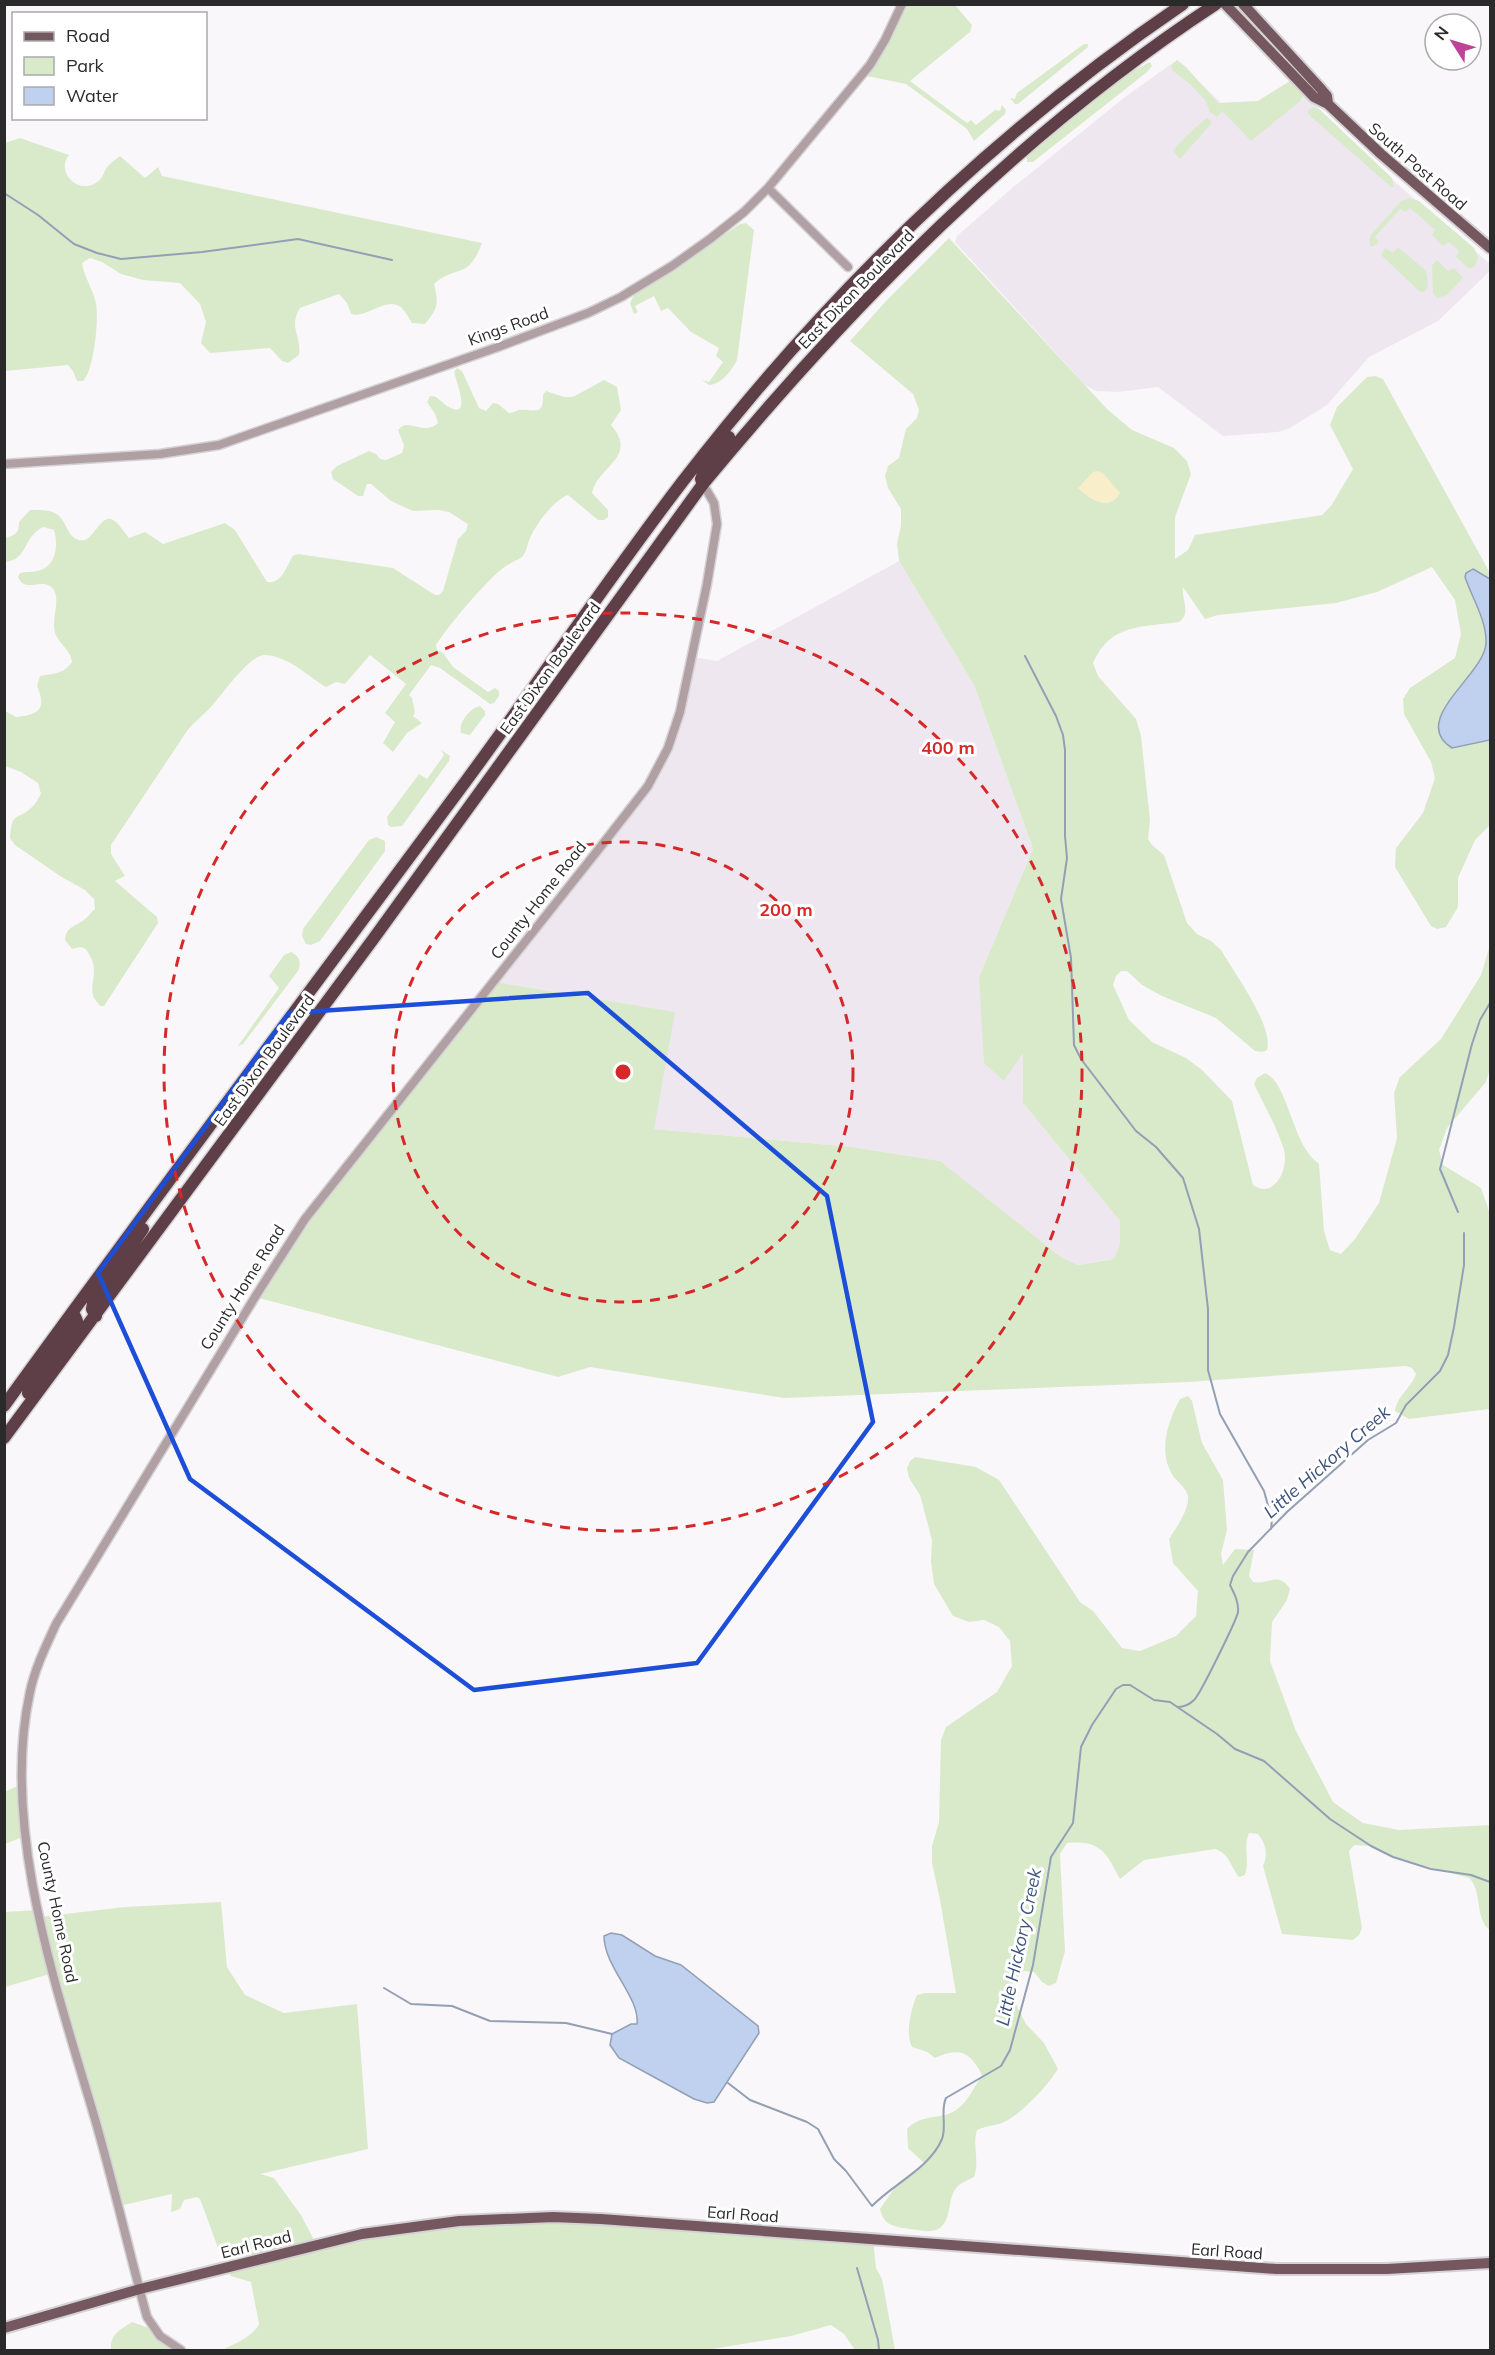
<svg xmlns="http://www.w3.org/2000/svg" width="1495" height="2355" viewBox="0 0 1495 2355" font-family="Mulish,sans-serif">
<style>
.built{fill:#efe7ef}
.green{fill:#d9eacb}
.sand{fill:#f8eec9}
.water{fill:#bfd1ef;stroke:#939fb4;stroke-width:1.5}
.lines{fill:none;stroke-linecap:round;stroke-linejoin:round}
.stream{stroke:#939fb4;stroke-width:2}
.minor-casing{stroke:#d5d2d5;stroke-width:11}
.major-casing{stroke:#d5d2d5;stroke-width:14}
.highway-casing{stroke:#d5d2d5;stroke-width:15}
.minor{stroke:#b1a0a3;stroke-width:8}
.major{stroke:#75585f;stroke-width:10}
.highway{stroke:#5f3f47;stroke-width:12}
.marked{fill:none;stroke:#1d4ed8;stroke-width:4.5;stroke-linejoin:round}
.ring{fill:none;stroke:#d62828;stroke-width:3;stroke-dasharray:10 8}
.labels{text-anchor:middle;stroke-width:6;stroke-linejoin:round;paint-order:stroke}
.street-label{font-size:16px;fill:#2b2a2b;stroke:#fff}
.water-label{font-size:18px;font-style:italic;fill:#3c537e;stroke:#fff}
.centre{fill:#d62828;stroke:#fff;stroke-width:3}
.ring-label{font-size:18px;text-anchor:middle;font-weight:bold;fill:#d62828;stroke:#fff;stroke-width:6;stroke-linejoin:round;paint-order:stroke}
</style>
<rect width="100%" height="100%" fill="#faf7fa"/>
<!-- built -->
<path class="built" d="M1177,60L1221,103L1258,101L1290,81L1394,181L1490,264V271L1438,321L1369,357L1327,405L1290,428L1278,432L1223,436L1158,387L1118,392L1096,391L1085,385L955,242L957,236L1011,189L1125,97Z
M899,561L974,685L1033,849L979,977L1023,1052V1103L1120,1221V1243L1114,1259L1078,1265L1061,1257L939,1161L852,1147L654,1129L494,982L662,762L693,657L717,661Z"/>
<!-- green -->
<path class="green" d="M906,5H955L972,25L970,32L910,81L967,123L971,120L976,125L995,110L1000,111L1002,105L1006,110L1005,114L974,141L967,129L906,84L867,76Z
M1084,44H1088V47L1018,104H1015L1010,98L1015,99L1017,93Z
M1177,60L1186,67L1218,103L1258,101L1290,81L1302,92L1303,97L1299,102L1251,141L1222,111L1217,117L1210,112L1205,100L1192,86L1173,71L1171,66Z
M1150,62L1152,66L1147,72L1033,162H1027V157L1031,150L1120,78Z
M1313,107L1319,109L1392,178L1394,187H1391L1308,114V110Z
M1207,118L1211,121V124L1180,159L1173,151C1174,147 1203,120 1207,118Z
M20,138L69,155C56,171 76,193 94,184C103,180 103,172 108,166C112,162 116,159 120,156L145,178L158,167L162,176L482,243C468,281 456,264 434,284C439,305 438,307 425,324L412,323C409,318 405,311 401,307C384,296 368,319 351,314L347,303L339,294L300,308C288,327 302,337 299,355L288,363L282,361L270,348L210,353L201,343L206,322L200,304L180,283L143,280L121,274L102,262L90,258L82,263C84,277 93,289 96,303C99,319 94,371 83,381H77L73,371L68,365L5,371V143Z
M1410,198L1419,201L1474,248L1478,257L1475,267L1468,268L1456,257L1459,251L1449,242L1443,246L1432,235L1435,230L1410,208L1405,212L1400,209L1375,237L1379,241L1377,244L1371,247L1369,240L1370,236L1401,201Z
M746,223L754,230L737,360C732,370 721,385 709,385L702,380L709,382L723,362L716,356L719,348L691,332L668,308L661,311L654,296L635,306L638,312L634,314L630,303L634,295L740,224Z
M949,238L1107,409L1132,430L1174,448L1187,461L1191,474L1175,517V559L1188,550L1195,535L1322,515L1331,506L1353,469L1330,425L1337,407L1367,377L1375,376L1383,379L1490,573V825L1475,840L1458,878V907L1446,927L1437,929L1431,926L1395,867L1396,848L1423,813L1435,778L1431,762L1404,714L1403,699L1410,688L1455,658L1461,634L1455,600L1432,567L1377,592L1336,603L1218,615L1205,619L1183,587C1181,599 1192,613 1179,622C1140,628 1111,623 1093,663L1098,676L1136,719L1141,736L1150,820L1148,839L1152,845L1164,855L1187,923L1197,934L1211,941L1221,950C1233,971 1274,1026 1267,1050L1262,1052L1255,1051L1216,1018L1162,996L1142,985L1127,971H1121L1116,976L1113,985L1129,1020L1152,1042L1186,1058L1202,1070L1232,1101L1253,1185C1275,1200 1289,1168 1284,1150C1277,1127 1264,1105 1254,1084L1257,1078L1265,1073C1289,1083 1291,1144 1319,1164L1324,1231L1330,1250L1341,1254L1355,1239L1379,1203L1397,1138L1394,1093L1400,1077L1441,1039L1481,975L1490,945V1068L1486,1082L1447,1128L1439,1150L1443,1165L1481,1188L1489,1211L1490,1409L1409,1419L1395,1411C1397,1396 1411,1388 1416,1374L1412,1368L1406,1366L1189,1382L784,1398L590,1367L558,1377L255,1297L280,1256L494,982L675,1012L654,1129L852,1147L940,1161L1061,1257L1078,1265L1114,1259L1120,1243V1221L1023,1103V1053L1004,1081L984,1063L979,977L1033,849L974,685L899,561L897,544L901,525V509L888,488L885,476L888,466L899,458L906,429L917,418L919,410L913,394L850,341L887,300Z
M1398,247L1426,271L1428,286L1424,292L1419,291L1381,255L1385,248L1393,253Z
M1437,260L1448,271L1454,268L1463,278L1447,295L1437,298L1433,293L1432,265Z
M457,368L462,371L479,408L486,411L493,403L498,404L509,413C512,413 515,411 519,410C532,408 544,418 543,395L546,391L564,397H573L604,380L617,387L621,410L611,425C639,457 598,466 592,493L608,510V517L604,520H598L568,495C553,501 536,524 530,538C527,545 527,550 523,556C518,560 512,562 506,566C488,578 448,626 436,645L437,650L443,653L453,667L488,692L495,688L499,691V696L494,703L490,704L440,668L431,665L409,695L412,698L415,713L413,716L422,723L407,733L393,752L383,743L395,722L385,713L406,684L370,655L345,684L336,682L326,687C306,675 290,657 266,655C250,653 221,697 210,708C202,716 194,722 187,731L111,845V854L125,876L115,881L157,917L158,923L104,1006H100C99,1004 95,1000 94,998C88,983 100,974 90,956C85,946 82,946 72,949L65,940C66,927 74,927 84,920C88,917 91,912 95,909L94,899L85,890L60,876L15,845L10,838C12,809 17,822 32,807C36,804 38,798 41,794L38,783L21,772L5,766V711L16,717C39,715 47,709 37,686L40,676C53,673 63,675 72,662C71,648 54,642 54,626C53,614 62,594 50,586C39,579 25,593 18,577L20,573C27,571 36,573 43,569C57,562 58,543 54,530L43,527C22,538 28,560 5,562V538C16,535 19,533 19,522L30,510C40,510 50,509 58,515C67,522 67,537 79,540C94,544 100,512 113,520C119,523 124,532 129,538L145,532L163,544L225,523L235,530L267,582C282,584 286,567 293,556L298,554L393,568L435,595H439L443,591L458,539L466,531L468,524L449,512L438,510L413,511L391,501L371,484H367L363,496H358L333,479L331,472L337,466L369,451L376,454L380,459L386,460L402,453L404,445L398,430C409,416 423,437 438,423L435,414L427,402L430,396C438,396 440,401 447,406C473,422 456,381 454,372Z
M480,706L485,711V715L470,735L461,733C458,723 470,708 480,706Z
M441,750L450,756L449,761L402,826L391,827L388,825L387,817L419,774L427,779L444,755Z
M376,837L385,841V851L320,941L311,945L306,944L302,936L303,929L369,840Z
M291,952C299,956 302,962 298,971L243,1044L238,1046L279,988L269,976L284,955Z
M1188,1396L1192,1401L1202,1443L1223,1480L1227,1530L1221,1554L1223,1565L1235,1549L1254,1550L1249,1576L1253,1582C1269,1585 1278,1571 1290,1589L1287,1600L1272,1622L1270,1661L1296,1731L1333,1802L1363,1823L1399,1830L1490,1825V1930C1474,1919 1483,1891 1469,1878L1393,1857L1371,1846L1354,1845L1349,1851L1362,1928L1359,1935L1353,1940L1282,1934L1263,1866C1268,1854 1266,1844 1258,1834L1249,1833C1243,1846 1250,1861 1245,1875L1239,1877C1230,1866 1230,1854 1215,1849L1144,1860L1120,1879C1106,1852 1100,1840 1067,1843L1060,1854L1065,1951L1056,1983L1049,1986L1042,1982L1034,1972L1024,1971L1013,1982L1011,1994L1026,2024L1044,2043L1058,2069C1048,2085 1025,2110 1008,2120C998,2126 987,2125 977,2130C972,2146 980,2161 974,2177C969,2180 962,2182 958,2186C953,2191 951,2198 950,2204C945,2238 931,2232 903,2228C888,2225 884,2223 880,2209L898,2183L924,2163L908,2148L907,2129C924,2112 940,2121 956,2110C967,2103 975,2086 982,2075C970,2051 959,2047 935,2058L927,2052L912,2047C905,2035 911,2008 917,1995L925,1993H956L940,1900L932,1863V1846L939,1822L941,1740L946,1727L997,1692L1012,1666L1010,1641L999,1627L984,1620L969,1622L953,1616L934,1584L931,1561L932,1540L920,1495L909,1478L907,1468L910,1461L915,1457L976,1467L999,1480L1080,1602L1093,1611L1122,1648L1140,1651L1176,1636L1196,1616L1198,1591L1173,1563L1169,1539C1176,1528 1189,1510 1188,1497C1187,1487 1176,1482 1172,1474C1158,1450 1168,1421 1180,1399Z
M22,1784L25,1836L5,1844L4,1792Z
M221,1902L227,1967L245,1995L284,2013L357,2004L368,2149L260,2174L274,2178L301,2215L316,2244L499,2219L873,2239L876,2268L882,2279L895,2350H855L844,2334L831,2325L791,2336L706,2350H222C234,2344 253,2337 259,2324L251,2282L231,2276L225,2267L200,2199L197,2197L184,2200L180,2209L171,2212L172,2194L119,2206L53,1973L5,1987V1912L38,1910L40,1917L125,1907Z
M132,2322L154,2330L181,2350H111C110,2334 120,2330 132,2322Z"/>
<!-- sand -->
<path class="sand" d="M1097,471L1103,473L1120,493C1109,513 1089,499 1078,488L1093,472Z"/>
<!-- water -->
<path class="water" d="M1473,569L1490,579V740L1452,748C1408,720 1485,675 1486,643C1487,621 1472,598 1465,577L1466,573Z
M611,1933L622,1935L655,1956L681,1965L758,2026L759,2033L714,2102L707,2103L694,2099L652,2076L619,2058L610,2045L612,2034L631,2024H637C640,1997 604,1967 604,1936Z"/>
<g class="lines">
<!-- stream -->
<path class="stream" d="M4,193L38,215L74,244L97,253L121,259L202,252L298,239L392,260
M1025,656L1056,716L1063,735L1065,750V836L1067,858L1061,899L1071,958L1074,1045L1081,1059L1136,1131L1156,1147L1183,1178L1199,1229L1208,1309V1370L1220,1414L1264,1491L1272,1520L1271,1529
M1458,1212L1440,1169L1472,1044L1480,1020L1490,1003
M1178,1707C1184,1707 1190,1704 1194,1700C1200,1695 1237,1619 1238,1612C1239,1602 1234,1593 1230,1585L1233,1576L1248,1552L1287,1512L1368,1440L1396,1423L1406,1405L1440,1371L1448,1355L1454,1327L1464,1265V1233
M384,1988L411,2004L452,2006L490,2021L566,2023L612,2034
M728,2083L750,2100L807,2122L818,2129L834,2159L846,2171L872,2206C893,2184 930,2168 942,2139C947,2126 940,2111 946,2098L1001,2066L1010,2050L1033,1965L1051,1857L1073,1823L1081,1747L1092,1725L1116,1689L1123,1685H1130L1154,1700L1170,1702L1217,1734L1235,1749L1264,1761L1330,1819L1371,1846L1393,1857L1431,1869L1471,1875L1490,1882
M857,2268L878,2340L879,2350"/>
<!-- minor casing -->
<g class="minor-casing">
<path id="minor" d="M768,188L848,267
M4,464L160,454L219,445L498,347L588,313L621,297L672,266L710,239L744,212L768,188L870,65L885,40L902,4
M181,2350L160,2336L147,2317C129,2252 114,2185 95,2119C57,1989 0,1828 30,1692C35,1668 46,1646 56,1624L255,1297L305,1219L602,845L648,786L668,748L680,712L707,584L717,524L714,503L703,484"/>
</g>
<!-- major casing -->
<g class="major-casing">
<path id="major" d="M1225,4L1314,97L1328,104L1381,154L1490,248
M1243,4L1321,89L1327,96L1328,104
M4,2328L140,2289L362,2234L459,2221L553,2217L601,2219L1276,2269H1387L1490,2263"/>
</g>
<!-- highway casing -->
<g class="highway-casing">
<path id="highway" d="M703,484L701,479L704,471L729,437
M96,1316L92,1309L93,1303L143,1229
M28,1393L76,1326L77,1321L73,1312
M4,1406C156,1196 312,989 466,781C539,682 608,579 683,481C824,298 992,134 1183,4
M4,1438L374,938L703,484C852,304 1019,133 1216,4"/>
</g>
<!-- minor -->
<use href="#minor" class="minor"/>
<!-- major -->
<use href="#major" class="major"/>
<!-- highway -->
<use href="#highway" class="highway"/>
</g>
<!-- marked area -->
<path class="marked" d="M588,993L827,1196L873,1422L697,1663L474,1690L190,1479L98,1273L289,1013Z"/>
<!-- distance rings -->
<g class="ring">
<circle cx="623" cy="1072" r="230"/>
<circle cx="623" cy="1072" r="459"/>
</g>
<g class="labels">
<!-- street labels -->
<g class="street-label">
<text transform="translate(1418 166) rotate(41)" y="6">South Post Road</text>
<text transform="translate(856 289) rotate(-46)" y="6">East Dixon Boulevard</text>
<text transform="translate(508 326) rotate(-20)" y="6">Kings Road</text>
<text transform="translate(550 668) rotate(-54)" y="6">East Dixon Boulevard</text>
<text transform="translate(538 900) rotate(-52)" y="6">County Home Road</text>
<text transform="translate(264 1060) rotate(-54)" y="6">East Dixon Boulevard</text>
<text transform="translate(242 1287) rotate(-58)" y="6">County Home Road</text>
<text transform="translate(58 1912) rotate(78)" y="6">County Home Road</text>
<text transform="translate(743 2214) rotate(4)" y="6">Earl Road</text>
<text transform="translate(256 2244) rotate(-14)" y="6">Earl Road</text>
<text transform="translate(1227 2251) rotate(4)" y="6">Earl Road</text>
</g>
<!-- water labels -->
<g class="water-label">
<text transform="translate(1327 1462) rotate(-41)" y="6">Little Hickory Creek</text>
<text transform="translate(1019 1947) rotate(-78)" y="6">Little Hickory Creek</text>
</g>
</g>
<circle cx="623" cy="1072" r="9" class="centre"/>
<g class="ring-label">
<text x="948" y="754">400 m</text>
<text x="786" y="916">200 m</text>
</g>
<!-- border -->
<rect width="1495" height="2355" fill="none" stroke="#2b2a2b" stroke-width="12"/>
<!-- legend -->
<rect x="12" y="12" width="195" height="108" fill="#ffffff" stroke="#aaaaaa" stroke-width="1.5"/>
<rect x="24" y="32" width="30" height="9" fill="#75585f" stroke="#aaaaaa" stroke-width="1.5"/>
<text x="66" y="42" font-size="18" fill="#2b2a2b">Road</text>
<rect x="24" y="57" width="30" height="18" fill="#d9eacb" stroke="#aaaaaa" stroke-width="1.5"/>
<text x="66" y="72" font-size="18" fill="#2b2a2b">Park</text>
<rect x="24" y="87" width="30" height="18" fill="#bfd1ef" stroke="#aaaaaa" stroke-width="1.5"/>
<text x="66" y="102" font-size="18" fill="#2b2a2b">Water</text>
<!-- north arrow -->
<g transform="translate(1453 42) rotate(307)"><circle r="28" fill="#ffffff" stroke="#aaaaaa" stroke-width="1.5"/>
<path d="M0-4.5L10 22L0 15L-10 22Z" fill="#bd4396"/>
<text y="-9" font-size="16" font-weight="bold" text-anchor="middle" fill="#2b2a2b">N</text>
</g>
</svg>
